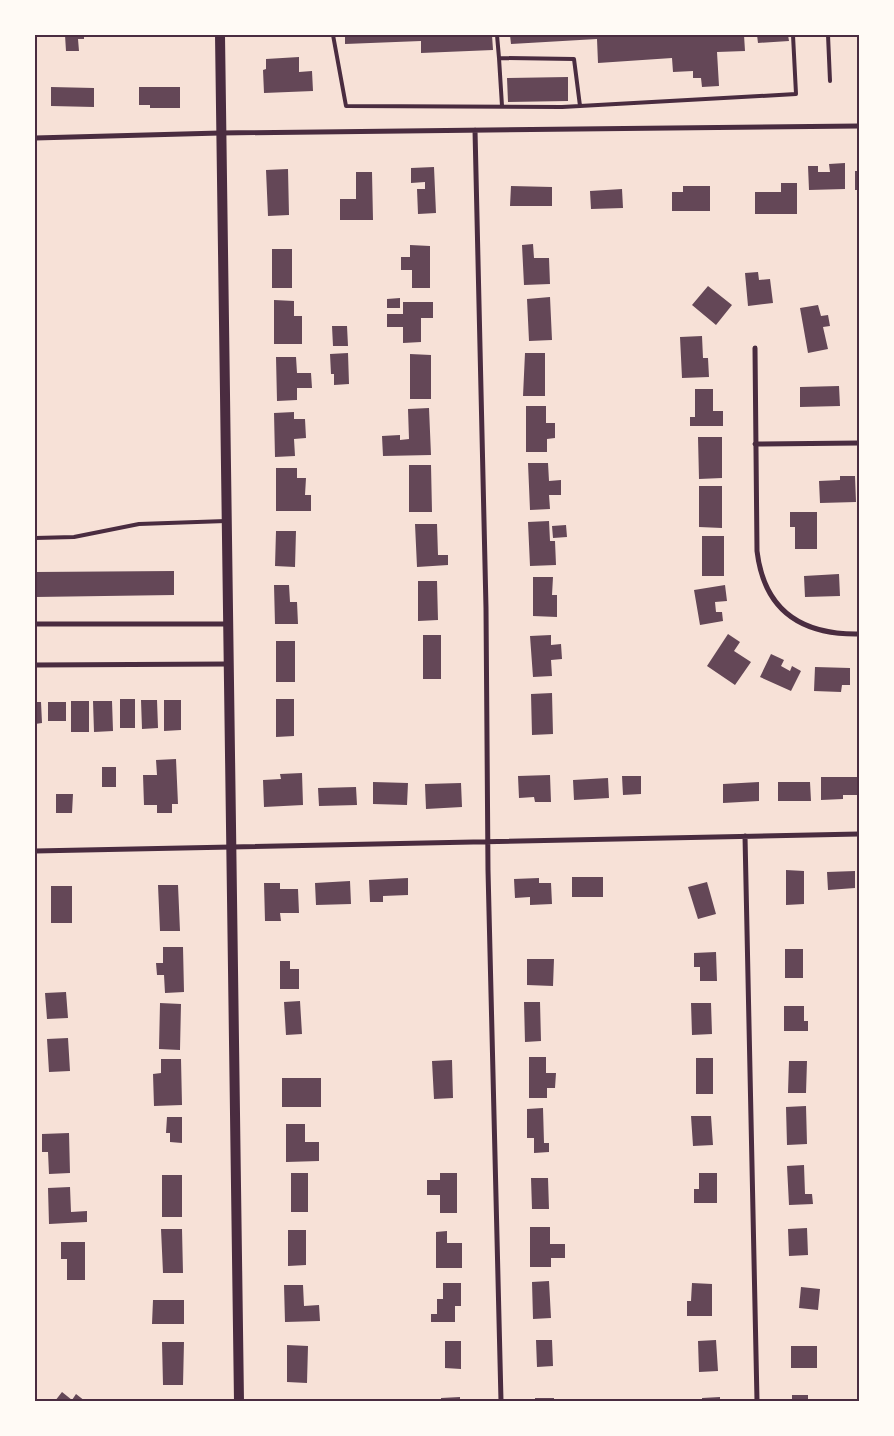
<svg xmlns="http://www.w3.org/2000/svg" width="894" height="1436" viewBox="0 0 894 1436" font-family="Lato,sans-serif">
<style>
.building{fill:#644757}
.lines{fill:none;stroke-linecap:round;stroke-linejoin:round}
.service{stroke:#4a2c40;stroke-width:4}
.minor{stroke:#4a2c40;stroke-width:5}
.secondary{stroke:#4a2c40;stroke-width:10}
.neatline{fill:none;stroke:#4a2c40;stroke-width:2}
</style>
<rect width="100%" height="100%" fill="#f7e1d7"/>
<!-- building -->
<path class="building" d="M65,35H84V39H78L79,51H66Z
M345,35H492L493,50L421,53V41L345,44Z
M510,35H744L745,51L717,52L719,86L702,87L701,78H693V71L673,72L672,58L598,63L597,39L511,44Z
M757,35H788L789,41L758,43Z
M299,57V72L312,71L313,91L264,93L263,70L266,69V59Z
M568,77V101L508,102L507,78Z
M51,87L94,88V107L51,106Z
M139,87H180V108H150V105H139Z
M845,163V189L809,190L808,166H818V172H830L829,164Z
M434,167L436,213L418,214L417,189H425V182L411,183V168Z
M288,169L289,215L268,216L266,170Z
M855,171H859V190H855Z
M356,172H372L373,220H340V199H356Z
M781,183H797V214H755V192H781Z
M511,186L552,187V206H510Z
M683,186H710V211H672V192H683Z
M622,189L623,208L591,209L590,191Z
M533,244L534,258H549L550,284L524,285L522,245Z
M410,245L430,246V288H412V270H401V257H410Z
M272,249H292V288H272Z
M758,272L759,280L770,279L773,303L748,306L745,273Z
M708,286L732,305L716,325L692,305Z
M550,297L552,340L529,341L527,299Z
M400,298V308H387V299Z
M274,300L294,301V316H302V344H274Z
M403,302H433V318H421V342L403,343V327H387V314H403Z
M818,305L821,316L828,315L830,326L823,327L828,349L808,353L800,308Z
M332,326H347L348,346H333Z
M702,336L703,358H708L709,377L682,378L680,337Z
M348,353L349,384L334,385V374H331L330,354Z
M525,353H545V396H523Z
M410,354L431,355V399H410Z
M276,357H296L297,373H311L312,388H297V400L277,401Z
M839,386L840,406L800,407V387Z
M695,389H713V411H723V426H690V417H695Z
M526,406H546V423H555V438L547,439V452H526Z
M429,408L431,455L383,456L382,436L400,435V440L409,439L408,409Z
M294,412V419H305L306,438L294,439L295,456L275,457L274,413Z
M698,437H722V478L699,479Z
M528,463H548L549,481L561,480V495H549L550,509L530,510Z
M409,465H431L432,512H409Z
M276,468H297V478H306L305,495H311V511H276Z
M840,476H855L856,502L820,503L819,481L840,480Z
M699,486H722V528L699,527Z
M790,512H817V549H795V527H790Z
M549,521L550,541H555L556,565L530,566L528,522Z
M415,524H437L438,555H448V565L417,567Z
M566,525L567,537L553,538L552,526Z
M276,531H296L295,567L275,566Z
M702,536H724V576H702Z
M174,571V595L35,597V572Z
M839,574L840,596L805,597L804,576Z
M533,577H553L552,595H557V617L533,616Z
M418,581H437L438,620L418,621Z
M274,585H289L290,602H297L298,624H275Z
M725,585L727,601L715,602L716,612H722L723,621L700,625L694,590Z
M728,634L740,642L734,651L751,662L735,685L707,666Z
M423,635H441V679H423Z
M551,635V645L561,644L562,659L551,660L552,676L533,677L530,636Z
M276,641H295V682H276Z
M771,654L784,660L781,666L790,671L792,666L801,671L791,691L760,677Z
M815,667L850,668V685H842L841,692L814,691Z
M552,693L553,734L532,735L531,694Z
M120,699H135V728H120Z
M276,699H294V736L276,737Z
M141,700H157L158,728L142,729Z
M164,700H181V730L164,731Z
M71,701H89V732H71Z
M93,701H112L113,731L94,732Z
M35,702H41L42,723L35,724Z
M48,702H66V721H48Z
M176,759L178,804H172V813H157V805H144L143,775H157L156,760Z
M102,767H116V787H102Z
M302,773L303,805L264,807L263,780L281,779L280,774Z
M550,775L551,802H535L534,797L519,798L518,776Z
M622,776H641V794L623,795Z
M821,777H859V795H843V799L821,800Z
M608,778L609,798L574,800L573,780Z
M373,782L408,783L407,805L373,804Z
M759,782V801L723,803V784Z
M778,782H810L811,801H778Z
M461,783L462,807L426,809L425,784Z
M356,787L357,805L319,806L318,788Z
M56,794H73L72,813H56Z
M786,870L804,871V904L786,905Z
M855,871V888L828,890L827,872Z
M572,877H603V897H572Z
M408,878V895L383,896V902H370L369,880Z
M539,878V883H551L552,904L530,905V897L515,898L514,879Z
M350,881L351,904L316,905L315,883Z
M707,882L716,914L698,919L688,887Z
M264,883H280V889H298L299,913H280L281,921H265Z
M158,885H178L180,931H160Z
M51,886H72V923H51Z
M163,947H183L184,992L165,993L164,975H157L156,963H163Z
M785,949H803V978H785Z
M716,952L717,981H700V967H694V953Z
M527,959H554L553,986L527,985Z
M280,961H290V969H299V989H280Z
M66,992L68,1018L47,1019L45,993Z
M300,1001L302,1034L286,1035L284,1002Z
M524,1002H540L541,1041L525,1042Z
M160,1003L181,1004L180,1050L159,1049Z
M691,1003H711L712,1034L692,1035Z
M784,1006H804V1021H808V1031H784Z
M68,1038L70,1071L49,1072L47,1039Z
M529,1057H546V1073H556L555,1088H547V1098H529Z
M696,1058H713V1094H696Z
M161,1059H181L182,1105L154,1106L153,1074L161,1073Z
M452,1060L453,1098L434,1099L432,1061Z
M789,1061H807L806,1093H788Z
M282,1078H321V1107H282Z
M806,1106L807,1144L787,1145L786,1107Z
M543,1108L544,1143H549V1152L534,1153V1138H527V1109Z
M691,1116H711L713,1145L693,1146Z
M167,1117H182V1143L170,1142V1133H166Z
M286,1124H305V1142H319V1161L286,1162Z
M69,1133L70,1173L49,1174L48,1152H42V1134Z
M804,1165L805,1194H812L813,1204L789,1205L787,1166Z
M291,1173H308V1212H291Z
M440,1173H457V1213H440V1195H427V1180H440Z
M699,1173H717V1203H694V1189H699Z
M162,1175H182V1217H162Z
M531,1178H548L549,1209H532Z
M70,1187L71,1212L87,1211V1222L49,1224L48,1188Z
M530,1227H550V1244H565V1258H551V1267H530Z
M807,1228L808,1255L789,1256L788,1229Z
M161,1229H182L183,1273H163Z
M288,1230H306V1265L288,1266Z
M447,1231V1243H462V1268H436V1232Z
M61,1242H85V1280H67V1259H61Z
M549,1281L551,1318L533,1319L532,1282Z
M443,1283H461V1306H455V1322H431V1314H437V1299H443Z
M692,1283L712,1284V1316H687V1301H691Z
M284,1285H303L304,1306L319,1305L320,1321L285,1322Z
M801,1287L820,1289L818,1310L799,1308Z
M153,1300H184V1324H152Z
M536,1340H552L553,1366L537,1367Z
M716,1340L718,1371L699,1372L698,1341Z
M445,1341H461V1369L445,1368Z
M162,1342H184L183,1385H163Z
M287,1345L308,1346L307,1383L287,1382Z
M791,1346H817V1368H791Z
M62,1392L72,1400L76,1394L85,1401H55Z
M792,1395H808V1401H792Z
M460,1397V1401H441V1398Z
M720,1397V1401H702V1398Z
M535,1398H554V1401H535Z"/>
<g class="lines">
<!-- service -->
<path class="service" d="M333,35L346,106L562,107L796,94L793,35
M497,35L499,58L574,59L580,106
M828,35L830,81
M499,58L502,106
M35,538L74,537L139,524L226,521"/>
<!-- minor -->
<path class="minor" d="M475,130L486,608L488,870L501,1401
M35,138L220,133L859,126
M755,348L757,551C764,610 801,635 859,634
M755,444L859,443
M35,624H228
M35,665L228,664
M745,836L757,1401
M35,851L859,834"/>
<!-- secondary -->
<path class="secondary" d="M220,35L239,1401"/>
</g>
<!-- border -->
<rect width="894" height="1436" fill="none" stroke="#fffaf5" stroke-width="72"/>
<rect x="36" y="36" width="822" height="1364" class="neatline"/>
</svg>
